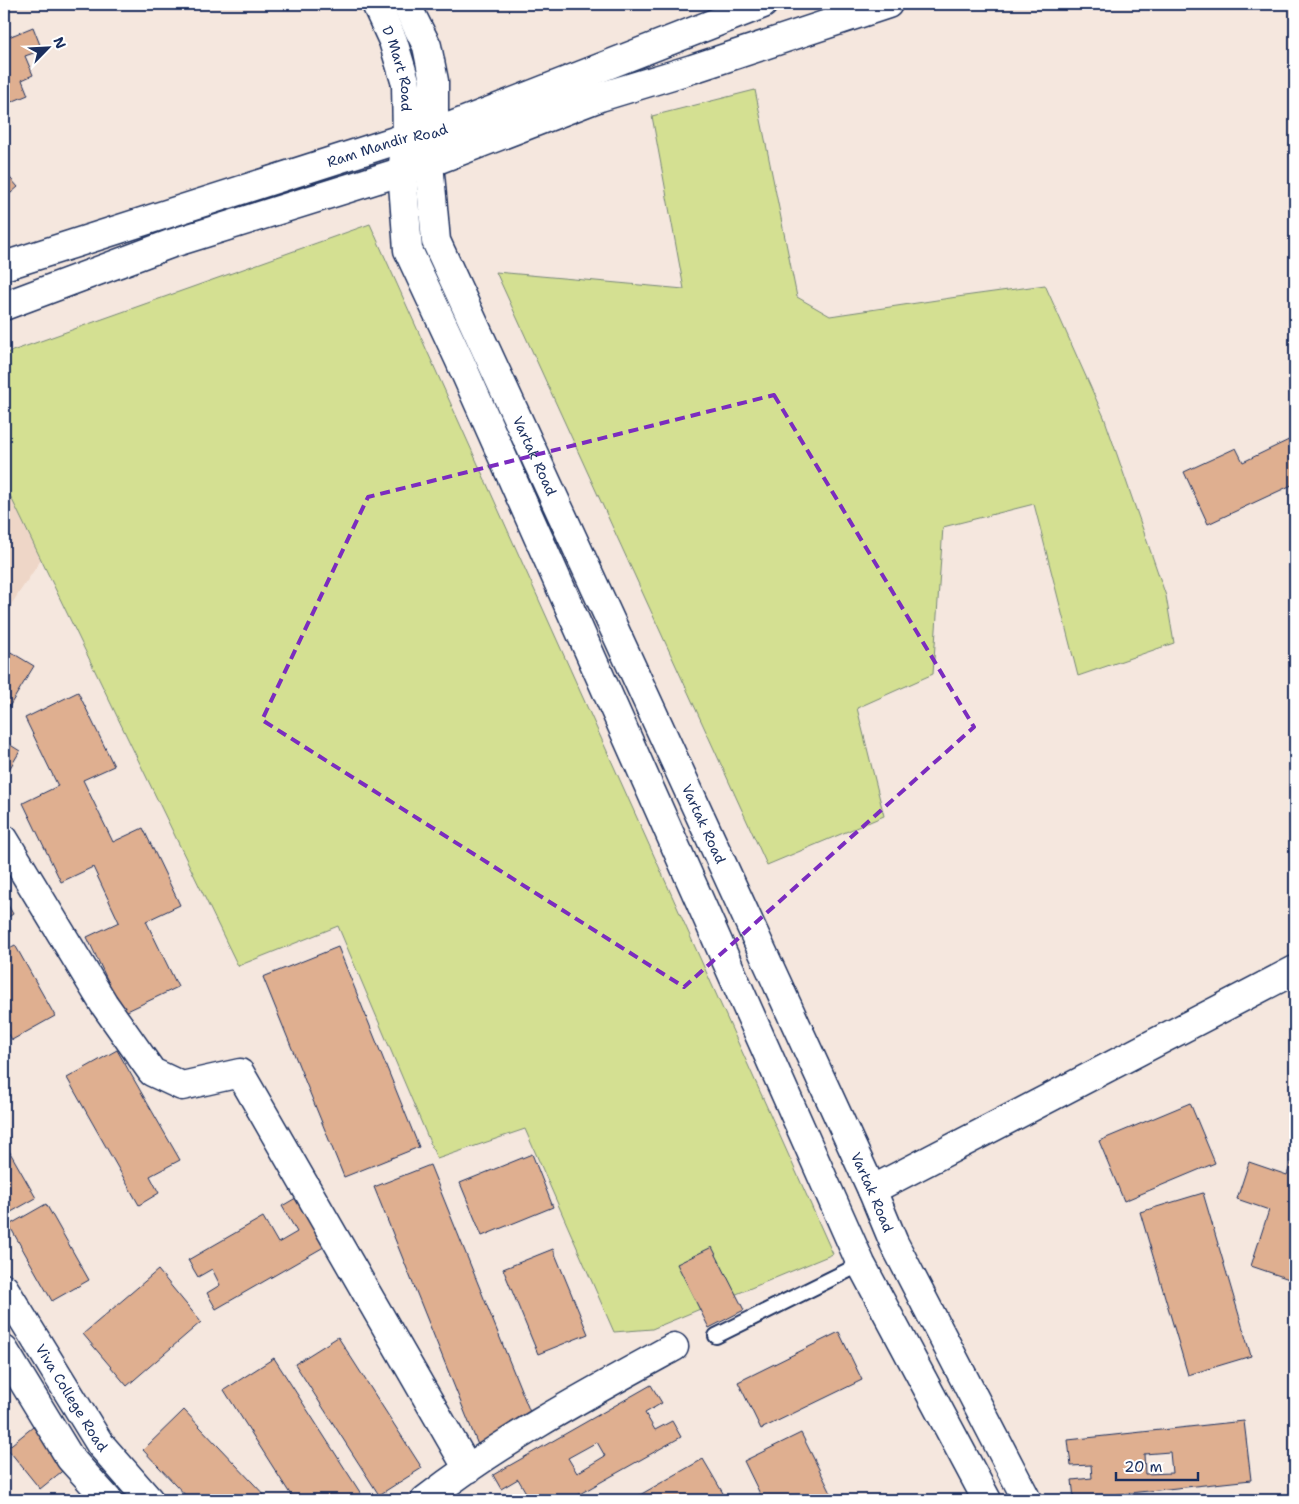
<svg xmlns="http://www.w3.org/2000/svg" width="1299" height="1504" viewBox="0 0 1299 1504" font-family="'Shantell Sans',sans-serif">
<style>
.built{fill:#eed6c7}
.green{fill:#d4e092;stroke:#788878}
.building{fill:#dfaf90;stroke:#1b2f5e;fill-rule:evenodd}
.lines{fill:none;stroke-linecap:round;stroke-linejoin:round}
.lane-casing{stroke:#1b2f5e;stroke-width:18}
.street-casing{stroke:#1b2f5e;stroke-width:31}
.secondary-casing{stroke:#1b2f5e;stroke-width:31}
.lane{stroke:#fff;stroke-width:14}
.street{stroke:#fff;stroke-width:28}
.secondary{stroke:#fff;stroke-width:28}
.marked{fill:none;stroke:#7b2cbf;stroke-width:4;stroke-dasharray:10 6;stroke-linejoin:round}
.labels{text-anchor:middle;stroke-width:5;stroke-linejoin:round;paint-order:stroke}
.street-label{font-size:14px;fill:#1b2f5e;stroke:#fff}
</style>
<rect width="100%" height="100%" fill="#f5e7de"/>
<filter id="ink" filterUnits="userSpaceOnUse"><feTurbulence type="fractalNoise" baseFrequency=".02" numOctaves="2"/><feDisplacementMap in="SourceGraphic" scale="10" xChannelSelector="R" yChannelSelector="G"/><feConvolveMatrix kernelMatrix="1 2 1 2 8 2 1 2 1" color-interpolation-filters="sRGB"/></filter>
<g filter="url(#ink)">
<!-- built -->
<path class="built" d="M4,483L41,560L4,615Z"/>
<!-- green -->
<path class="green" d="M755,90L797,297L830,316L957,297L1045,285L1104,417L1166,596L1174,643L1078,676L1034,504L943,527L933,674L857,708L884,816L767,865L496,272L684,289L652,116Z
M370,224L833,1254L652,1329L614,1332L525,1129L437,1159L338,926L238,966L4,483V354Z"/>
<!-- building -->
<path class="building" d="M33,27L42,50L25,56L33,75L22,80L28,95L4,105V39Z
M4,171L18,187L4,199Z
M1295,437V487L1294,484L1208,524L1184,472L1236,448L1243,462Z
M4,648L34,666L4,715Z
M78,692L114,766L83,780L113,842L143,828L180,905L146,921L178,987L123,1013L87,937L119,922L93,867L61,882L23,803L58,786L25,718Z
M4,741L20,751L4,778Z
M4,898L13,914L4,920Z
M15,945L55,1016L12,1040L4,1025V951Z
M338,947L419,1147L344,1177L263,977Z
M117,1050L180,1160L150,1176L159,1193L139,1205L67,1078Z
M1190,1103L1215,1163L1124,1201L1099,1141Z
M4,1142L36,1198L4,1216Z
M1295,1150V1281L1251,1266L1269,1210L1237,1199L1249,1162L1287,1175Z
M532,1154L553,1207L482,1236L460,1183Z
M430,1165L534,1422L478,1445L374,1187Z
M1203,1193L1251,1356L1188,1375L1140,1212Z
M301,1195L329,1244L216,1309L207,1293L220,1285L212,1269L198,1277L188,1260L263,1217L278,1243L297,1232L282,1206Z
M46,1204L89,1280L52,1301L9,1225Z
M712,1247L744,1310L709,1328L677,1264Z
M553,1249L588,1334L538,1354L503,1269Z
M158,1270L201,1322L127,1386L83,1334Z
M839,1332L862,1380L761,1429L738,1382Z
M338,1337L422,1468L379,1495L295,1364Z
M274,1358L365,1500H294L224,1390Z
M651,1385L662,1403L645,1413L655,1430L672,1421L681,1437L569,1500H521L528,1496L518,1479L501,1489L493,1475ZM597,1442L605,1456L577,1473L568,1458Z
M184,1410L269,1500H190L143,1450Z
M1244,1421L1251,1480L1074,1499L1072,1480L1092,1478L1091,1465L1071,1466L1068,1440ZM1170,1452L1172,1473L1145,1474L1144,1454Z
M33,1427L66,1468L40,1489L7,1448Z
M801,1433L831,1493L817,1500H763L744,1461Z
M703,1459L727,1500H631Z"/>
<g class="lines">
<!-- lane casing -->
<g class="lane-casing">
<path id="lane" d="M716,1336L861,1264"/>
</g>
<!-- street casing -->
<g class="street-casing">
<path id="street" d="M4,839L104,1004L152,1072L182,1086L240,1073L468,1469
M872,1190L1295,970
M425,1500C502,1440 588,1394 674,1347"/>
</g>
<!-- secondary casing -->
<g class="secondary-casing">
<g id="secondary">
<path id="s1" d="M376,4L393,41L406,84L407,137L402,170L408,250L459,359L861,1264L987,1500"/>
<path id="s2" d="M406,4L427,46L434,81V133L429,163L436,241L872,1190L894,1243L1027,1500"/>
<path id="s3" d="M4,266L407,137L434,133L763,4"/>
<path d="M4,306L170,244L429,163L600,97L692,69L888,4"/>
<path id="s4" d="M4,1288L100,1444L149,1500"/>
<path d="M4,1350L70,1458L108,1500"/>
</g>
</g>
<!-- lane -->
<use href="#lane" class="lane"/>
<!-- street -->
<use href="#street" class="street"/>
<!-- secondary -->
<use href="#secondary" class="secondary"/>
</g>
</g>
<!-- marked area -->
<path class="marked" d="M774,395L974,727L684,987L262,720L368,497Z"/>
<g class="labels">
<!-- street labels -->
<g class="street-label">
<text dy="5" stroke="none"><textPath href="#s1" startOffset="69">D Mart Road</textPath></text>
<text dy="5" stroke="none"><textPath href="#s3" startOffset="402">Ram Mandir Road</textPath></text>
<text dy="5" stroke="none"><textPath href="#s2" startOffset="480">Vartak Road</textPath></text>
<text dy="5" stroke="none"><textPath href="#s2" startOffset="885">Vartak Road</textPath></text>
<text dy="5" stroke="none"><textPath href="#s2" startOffset="1290">Vartak Road</textPath></text>
<text dy="5" stroke="none"><textPath href="#s4" startOffset="129">Viva College Road</textPath></text>
</g>
</g>
<!-- margin -->
<rect width="1299" height="1504" fill="none" stroke="#fff" stroke-width="20"/>
<rect x="10" y="10" width="1279" height="1484" fill="none" stroke="#1b2f5e" stroke-width="2" filter="url(#ink)"/>
<!-- north arrow -->
<g transform="translate(48 48) rotate(66)" stroke="#ffffff" stroke-width="4" paint-order="stroke">
<path d="M0-4L9 19L0 12L-9 19Z" fill="#1b2f5e"/>
<text y="-8" font-size="14" font-weight="bold" text-anchor="middle" fill="#1b2f5e">N</text>
</g>
<!-- scale -->
<path d="M1116 1472v8h82v-8" fill="none" stroke="#1b2f5e" stroke-width="2.5"/>
<text x="1124" y="1472" font-size="15" fill="#1b2f5e" stroke="#ffffff" stroke-width="4" paint-order="stroke">20 m</text>
</svg>
